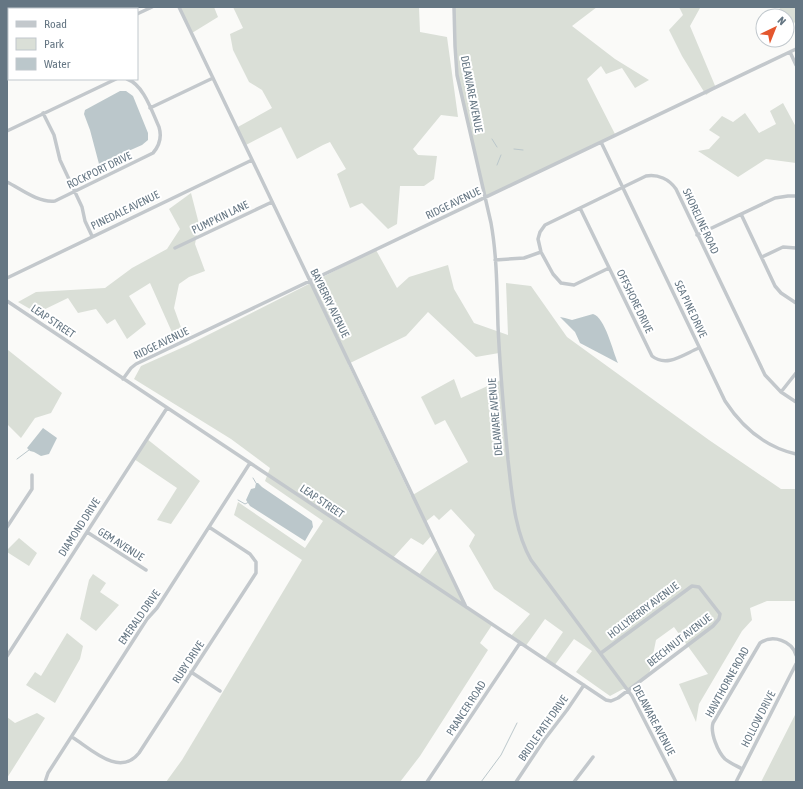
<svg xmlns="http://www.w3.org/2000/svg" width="803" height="789" viewBox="0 0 803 789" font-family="'Asap Condensed',sans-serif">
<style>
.green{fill:#dadfd7;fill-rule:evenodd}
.water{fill:#bbc7cb}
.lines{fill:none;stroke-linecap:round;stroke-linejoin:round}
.stream{stroke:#bbc7cb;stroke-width:1}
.street{stroke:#c3c8cc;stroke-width:3.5}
.labels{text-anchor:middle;stroke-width:4;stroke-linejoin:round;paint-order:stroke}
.street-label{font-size:11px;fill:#657683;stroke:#fff}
</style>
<rect width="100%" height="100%" fill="#fafaf8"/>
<!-- green -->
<path class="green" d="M7,7H73L69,9H9V30L7,28Z
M179,7H214L218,17L192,33Z
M233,7H419L420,32L447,37L458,117L441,115L413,149L418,155L437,156L434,179L424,186H400L397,224L388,229L362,203L350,208L337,174L346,169L330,142L323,145L297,159L281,127L244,146L236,128L272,108L262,90L249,82L233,50L230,34L243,28Z
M454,7H597L572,26L615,59L649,80L635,88L622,68L606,74L601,66L587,79L616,136L485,197L457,75Z
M679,7L700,8L690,26L716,88L706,95L682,56L669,30L683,15Z
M779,7H796V20L789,32L787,27V16H783Z
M783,103L796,127V163L766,159L738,177L698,151L709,149L720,137L709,130L722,116L733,122L745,113L759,133L776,124L770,111Z
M191,193L199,224L195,244L205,271L189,277L179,284L174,308L183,333L175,339L150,283L129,296L146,324L127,339L115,319L107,324L96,309L78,313L68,298L37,313L18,302L36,292L105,288L132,268L167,249L180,229L169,209Z
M376,250L397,288L409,277L448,265L454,289L474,323L508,335L506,283L531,286L567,337L709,440L781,489H796V601H767L750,608L752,620L742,631L699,704L696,722L679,684L708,674L674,627L656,640L649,675L628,690L623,689L610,696L576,672L592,651L574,639L554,666L544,660L563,632L545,619L525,647L510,637L530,614L494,589L469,546L475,535L451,509L439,520L434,515L424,523L432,535L423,545L411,538L392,559L418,576L438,549L467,609L492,625L480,643L488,650L420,756L400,782H166L182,760L302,560L234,515L238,502L305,548L323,521L265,481L270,468L231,439L134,379L141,366L188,345ZM428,312L476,357L499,353L501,380L461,398L454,379L421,397L435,425L445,420L468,462L411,496L348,364L406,336Z
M8,350L62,393L51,413L35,418L21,438L7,424Z
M147,439L200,481L171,524L157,520L177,488L134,459Z
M19,538L37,553L29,566L7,552V550Z
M93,574L106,583L100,592L119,605L96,631L80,619L89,580Z
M67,633L83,646L80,659L55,703L26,685L35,672L41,676Z
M37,713L45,718L7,778V717L15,723Z
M796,713V782H761Z"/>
<!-- water -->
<path class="water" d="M120,91H126L133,96L148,133V140L142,145L99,164L90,130L84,114L85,110Z
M593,314C605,317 613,352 618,363L580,343L575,332L560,317L565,318L572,320Z
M43,428L57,438L49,454L41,456L34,452L30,451L27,448Z
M256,483H258L262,487L312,521L313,527L305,541L250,506L246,500L251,489L255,488Z"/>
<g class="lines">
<!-- stream -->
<path class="stream" d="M492,139L497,147
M514,149L523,150
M497,165L501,155
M17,459L29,450
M253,478L256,483
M238,500L245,504L249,502
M481,782L501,755L517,723"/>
<!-- street -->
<path class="street" d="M84,7L85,9
M179,7L466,607
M454,7L455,46L457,75L491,223C497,256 497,292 498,326C500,371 504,415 508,460C512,493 514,530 531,560L632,696L676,782
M137,14L152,7
M790,52L796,65
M7,76L9,75
M150,108L213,78
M43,113L54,135L60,160L82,207L85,221L92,236
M7,131L116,79
M601,142L725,401C742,427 765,447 796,454
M7,182C21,189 38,203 55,201L153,153C160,145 162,137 159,127C152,112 144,85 127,79
M580,208L652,356C667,368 684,354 699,348
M741,214L775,286L781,293L796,303
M697,235L775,198L788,196H796
M175,248L272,202
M762,257L783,247L796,248
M495,260L524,258L541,252
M609,268L574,285L561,283L553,274L541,252L538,239L540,232L545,225L646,176C658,174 669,179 676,189L765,375L781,392L796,402
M7,278L252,160
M7,301L606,700L611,701L618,698L713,626L719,619L720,614L699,587L692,586L601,653
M123,379L131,368L136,364L796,49
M781,392L796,373
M7,527L32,489V475
M87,532L146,570
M7,656L167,408
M191,672L220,691
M72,737C90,748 119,778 139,753L256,573V562L250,554L209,527
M742,769C737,766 730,763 725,759C718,752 710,733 713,723L760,643C773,634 792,641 796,655
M45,782L48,773L147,619L157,608L250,463
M427,782L520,643
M516,782L544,740L567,710L584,685
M574,782L593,757
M736,782L796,664"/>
</g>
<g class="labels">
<!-- street labels -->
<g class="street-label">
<text transform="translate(472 94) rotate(79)" y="4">DELAWARE AVENUE</text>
<text transform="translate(99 170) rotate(-26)" y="4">ROCKPORT DRIVE</text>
<text transform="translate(453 203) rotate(-26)" y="4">RIDGE AVENUE</text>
<text transform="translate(125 210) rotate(-26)" y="4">PINEDALE AVENUE</text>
<text transform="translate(220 217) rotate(-26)" y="4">PUMPKIN LANE</text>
<text transform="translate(701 221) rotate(65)" y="4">SHORELINE ROAD</text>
<text transform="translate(635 301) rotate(64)" y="4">OFFSHORE DRIVE</text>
<text transform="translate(330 303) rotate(64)" y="4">BAYBERRY AVENUE</text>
<text transform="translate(691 309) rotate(65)" y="4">SEA PINE DRIVE</text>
<text transform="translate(53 321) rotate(34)" y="4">LEAP STREET</text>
<text transform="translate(161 343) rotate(-26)" y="4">RIDGE AVENUE</text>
<text transform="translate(495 417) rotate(-95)" y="4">DELAWARE AVENUE</text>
<text transform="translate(322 501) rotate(34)" y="4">LEAP STREET</text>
<text transform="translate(79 527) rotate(-57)" y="4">DIAMOND DRIVE</text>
<text transform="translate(121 544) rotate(32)" y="4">GEM AVENUE</text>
<text transform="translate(643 610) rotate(-37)" y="4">HOLLYBERRY AVENUE</text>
<text transform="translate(139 617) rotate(-55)" y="4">EMERALD DRIVE</text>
<text transform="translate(679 640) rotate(-38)" y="4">BEECHNUT AVENUE</text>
<text transform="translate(188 662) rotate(-57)" y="4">RUBY DRIVE</text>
<text transform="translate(727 682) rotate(-61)" y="4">HAWTHORNE ROAD</text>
<text transform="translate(466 708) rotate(-57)" y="4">PRANCER ROAD</text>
<text transform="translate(758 719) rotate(-63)" y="4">HOLLOW DRIVE</text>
<text transform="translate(654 720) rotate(62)" y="4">DELAWARE AVENUE</text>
<text transform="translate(543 728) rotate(-55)" y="4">BRIDLE PATH DRIVE</text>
</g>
</g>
<!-- border -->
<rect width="803" height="789" fill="none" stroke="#657683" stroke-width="16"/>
<!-- legend -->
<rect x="8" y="8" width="130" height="72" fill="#ffffff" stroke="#c1c8cd"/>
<rect x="16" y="21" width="20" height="6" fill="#c3c8cc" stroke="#c1c8cd"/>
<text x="44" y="28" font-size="12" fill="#657683">Road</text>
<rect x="16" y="38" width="20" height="12" fill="#dadfd7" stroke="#c1c8cd"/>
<text x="44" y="48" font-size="12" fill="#657683">Park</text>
<rect x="16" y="58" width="20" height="12" fill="#bbc7cb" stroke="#c1c8cd"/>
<text x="44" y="68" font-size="12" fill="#657683">Water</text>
<!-- north arrow -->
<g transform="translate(775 28) rotate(43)"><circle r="19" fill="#ffffff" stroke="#c1c8cd"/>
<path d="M0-3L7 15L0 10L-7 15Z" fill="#e4572e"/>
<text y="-6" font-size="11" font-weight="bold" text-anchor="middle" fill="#657683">N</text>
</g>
</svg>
